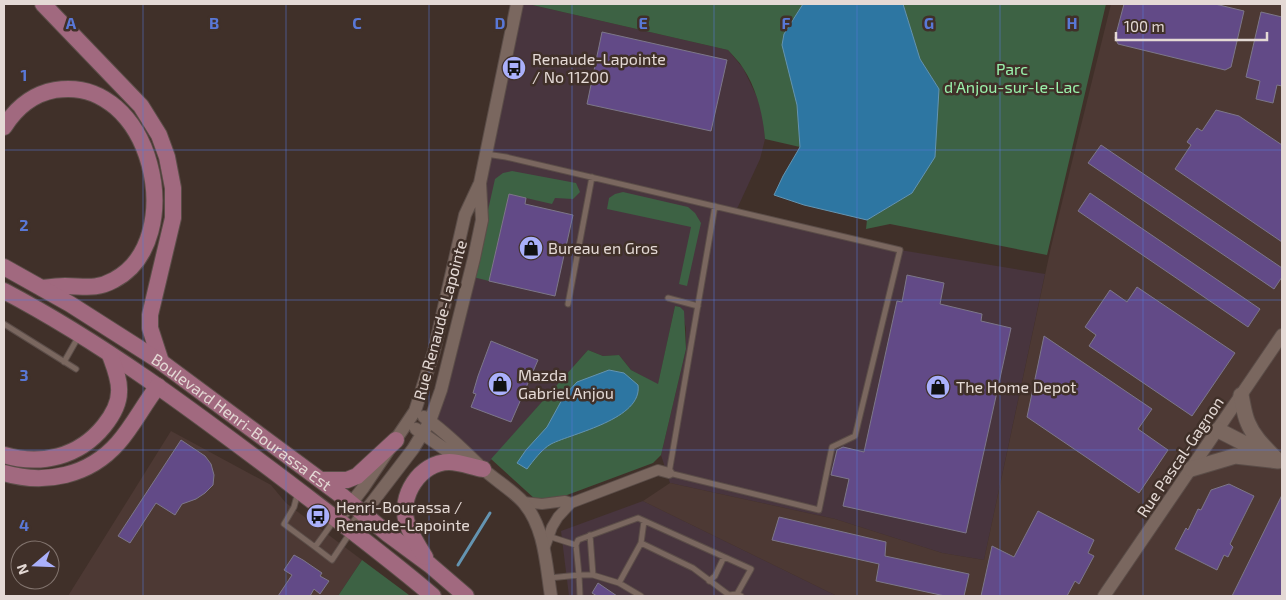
<svg xmlns="http://www.w3.org/2000/svg" width="1286" height="600" viewBox="0 0 1286 600" font-family="'Exo 2',sans-serif">
<style>
.commercial{fill:#48353e}
.industrial{fill:#4d3934}
.green{fill:#3d6244}
.water{fill:#2d76a2;stroke:#6494b1}
.lines{fill:none;stroke-linecap:round;stroke-linejoin:round}
.stream{stroke:#6494b1;stroke-width:3}
.building{fill:#624a87;stroke:#7d7789}
.service-casing{stroke:#5b4d48;stroke-width:7}
.minor-casing{stroke:#5b4d48;stroke-width:12}
.tertiary-casing{stroke:#5b4d48;stroke-width:14}
.secondary-casing{stroke:#5b4d48;stroke-width:17}
.primary-casing{stroke:#5b4d48;stroke-width:18}
.service{stroke:#7a675f;stroke-width:5}
.minor{stroke:#7a675f;stroke-width:10}
.tertiary{stroke:#7a675f;stroke-width:12}
.secondary{stroke:#7a675f;stroke-width:15}
.primary{stroke:#a1697f;stroke-width:16}
.grid{fill:none;stroke:#5978d7;stroke-width:1;stroke-opacity:0.55}
.labels{text-anchor:middle;stroke-width:5;stroke-linejoin:round;paint-order:stroke}
.poi-label{font-size:16px;fill:#e4d9d5;stroke:#403029;text-anchor:start}
.park-label{font-size:16px;fill:#9af2ab;stroke:#403029}
.street-label{font-size:16px;fill:#e4d9d5;stroke:#403029}
.grid-label{font-size:16px;text-anchor:middle;font-weight:bold;fill:#5978d7;stroke:#403029;stroke-width:5;stroke-linejoin:round;paint-order:stroke}
</style>
<rect width="100%" height="100%" fill="#403029"/>
<!-- commercial -->
<path class="commercial" d="M517,4H528L728,50L743,68L756,95L763,114L765,139L760,159L736,211L900,250L1045,274L984,560L942,553L835,519L670,483L661,455L686,349V328L680,307L675,306L658,385L631,370L619,355L603,356L588,350L483,469L430,421L474,258L480,183Z
M643,501L837,596H569L561,531Z"/>
<!-- industrial -->
<path class="industrial" d="M1111,4H1282V596H837L643,501L670,483L835,519L942,553L984,560L1051,247Z
M171,431L271,485L286,503L362,560L338,596H68Z"/>
<!-- green -->
<path class="green" d="M528,4H803L784,34L788,62L797,105L800,147L765,139C763,115 757,89 743,68C739,61 733,56 728,50Z
M903,4H1106L1047,255L890,224L866,229L867,220L912,193L939,89L920,59Z
M512,171L576,183L580,192L573,199L555,198L552,204L509,194L489,281L473,277L495,179L503,173Z
M623,192L688,207L695,213L701,223L687,286L679,284L691,227L607,209L609,198L615,194Z
M675,306L680,307L684,311L686,349L661,455L653,463L551,501L535,499L491,459L588,350L603,356L619,355L631,370L658,384Z
M362,560L409,595L410,596H338Z"/>
<!-- water -->
<path class="water" d="M803,4H903L920,59L939,89L935,157L912,193L867,220L804,205L774,195L783,176L800,147L797,105L782,45L784,34Z
M609,370L624,373L638,385C643,419 573,433 551,444C542,449 533,461 527,469L517,463L526,450L547,427L564,396L577,382Z"/>
<g class="lines">
<!-- stream -->
<path class="stream" d="M458,565L490,513"/>
</g>
<!-- building -->
<path class="building" d="M1124,4H1215L1244,11L1231,67L1225,70L1118,44L1115,38Z
M1261,12L1282,17V86L1277,85L1273,103L1256,99L1260,81L1246,77Z
M602,32L727,60L711,131L587,104Z
M1216,110L1239,116L1282,145V242L1175,169L1191,145L1187,142L1197,128L1202,131Z
M1101,145L1282,268V277L1274,289L1088,163Z
M1090,193L1260,309L1248,327L1078,211Z
M509,194L526,198L525,204L573,215L555,296L489,281Z
M907,275L944,283L940,304L982,314L981,321L1011,328L966,533L843,506L849,479L831,475L837,450L843,447L864,452L897,301L902,302Z
M1137,287L1235,353L1192,416L1089,346L1096,335L1085,327L1110,290L1127,302Z
M1044,336L1152,409L1138,429L1168,450L1139,493L1027,417Z
M491,341L538,360L511,422L471,407L476,394L473,393L478,376Z
M181,440L205,456L211,464L214,475L213,485L205,493L196,499L182,504L175,515L156,503L130,543L118,536Z
M1229,484L1254,496L1230,544L1233,547L1228,557L1224,555L1217,570L1175,549L1186,528L1188,530L1198,509L1201,510L1211,490Z
M1282,495V596H1232Z
M1038,511L1094,540L1088,553L1094,556L1079,584L1075,581L1067,596H981L992,546L1014,557Z
M779,517L886,542L885,556L969,574L964,596H945L876,581L879,564L772,540Z
M294,555L303,560L322,573L320,576L329,581L320,594L314,589L310,596H278L292,575L284,570Z
M598,583L617,596H597L592,593Z"/>
<g class="lines">
<!-- service casing -->
<g class="service-casing">
<path id="service" d="M486,154L506,157L900,250L855,436L832,447L819,510L669,473L715,206
M668,298L698,306
M568,304L592,177
M4,324L76,369
M64,362L76,341
M298,492L294,507L284,524L315,547
M336,521L331,525L315,547L332,560L350,533
M590,535L593,575
M548,536L576,545
M641,543L644,521
M549,578L579,575L576,545L578,540L638,518L751,569L737,594L741,596
M709,581L715,576L724,557
M619,583L641,596
M580,596L579,575H593L619,583L641,543L693,568L729,595L737,594"/>
</g>
<!-- minor casing -->
<g class="minor-casing">
<path id="minor" d="M523,502L542,504L565,501L571,503
M544,549L552,527L558,517L571,503L658,470L669,473"/>
</g>
<!-- tertiary casing -->
<g class="tertiary-casing">
<path id="tertiary" d="M424,417C446,432 463,450 482,468C495,480 511,489 523,502C545,527 546,565 551,596
M416,429L449,452L467,461
M338,520L363,488L415,411L434,351L465,215L479,185
M351,530L413,449L430,421L441,390L474,258L482,220L480,183L517,4
M1104,596L1282,335"/>
</g>
<!-- secondary casing -->
<g class="secondary-casing">
<path id="secondary" d="M1241,395C1243,404 1244,414 1248,423C1254,438 1267,449 1278,461
M1218,430L1265,454
M1191,469L1235,456L1278,461"/>
</g>
<!-- primary casing -->
<g class="primary-casing">
<g id="primary">
<path d="M43,4L141,106L159,135L167,157L173,188V218L150,315V328L161,362"/>
<path d="M4,127C16,108 33,94 55,90C152,74 190,240 114,280C96,290 84,286 65,286C58,286 50,287 42,288"/>
<path id="s1" d="M4,267L70,304L161,362L342,496L388,534L430,565L466,596"/>
<path d="M4,291C103,343 192,410 281,477C332,516 384,554 433,596"/>
<path d="M4,455C41,466 79,457 104,426C112,416 119,405 119,392C120,380 114,366 110,355"/>
<path d="M4,473C45,485 89,476 118,443C133,426 144,404 158,386"/>
<path d="M322,480H347L357,476L396,440"/>
<path d="M425,557C418,546 411,535 407,523C398,497 420,462 449,462C460,462 472,467 483,469"/>
</g>
</g>
<!-- service -->
<use href="#service" class="service"/>
<!-- minor -->
<use href="#minor" class="minor"/>
<!-- tertiary -->
<use href="#tertiary" class="tertiary"/>
<!-- secondary -->
<use href="#secondary" class="secondary"/>
<!-- primary -->
<use href="#primary" class="primary"/>
</g>
<!-- grid -->
<path class="grid" d="M143,4V596M286,4V596M429,4V596M572,4V596M714,4V596M857,4V596M1000,4V596M1143,4V596M4,150H1282M4,300H1282M4,450H1282"/>
<!-- icons -->
<defs>
<g id="bus-disc" transform="scale(1.25)"><circle r="9.5" fill="#aab0fb" stroke="#403029"/><path d="M-5-6H5V4H4V6H2V4H-2V6H-4V4H-5ZM-3.5-4V0h7V-4ZM-3.5 1.2v1.5H-2V1.2ZM2 1.2v1.5H3.5V1.2Z" fill="#111"/></g>
<g id="shop-disc" transform="scale(1.25)"><circle r="9.5" fill="#aab0fb" stroke="#403029"/><path d="M-5-2.5h2.3a2.7 3.5 0 0 1 5.4 0H5L5.5 6h-11ZM-1.5-2.5h3a1.5 2.3 0 0 0-3 0Z" fill="#111"/></g>
</defs>
<g fill-rule="evenodd">
<use href="#bus-disc" x="514" y="68"/>
<use href="#shop-disc" x="531" y="248"/>
<use href="#shop-disc" x="500" y="384"/>
<use href="#shop-disc" x="938" y="387"/>
<use href="#bus-disc" x="318" y="516"/>
</g>
<g class="labels">
<!-- poi labels -->
<g class="poi-label">
<text x="532" y="65">Renaude-Lapointe<tspan x="532" dy="18">/ No 11200</tspan></text>
<text x="548" y="254">Bureau en Gros</text>
<text x="518" y="381">Mazda<tspan x="518" dy="18">Gabriel Anjou</tspan></text>
<text x="956" y="393">The Home Depot</text>
<text x="336" y="513">Henri-Bourassa /<tspan x="336" dy="18">Renaude-Lapointe</tspan></text>
</g>
<!-- park labels -->
<g class="park-label">
<text x="1012" y="75">Parc<tspan x="1012" dy="18">d'Anjou-sur-le-Lac</tspan></text>
</g>
<!-- street labels -->
<g class="street-label">
<text transform="translate(440 320) rotate(-75)" y="6">Rue Renaude-Lapointe</text>
<text dy="6" stroke="none"><textPath href="#s1" startOffset="284">Boulevard Henri-Bourassa Est</textPath></text>
<text transform="translate(1180 457) rotate(-56)" y="6">Rue Pascal-Gagnon</text>
</g>
</g>
<g class="grid-label">
<text x="71" y="29">A</text>
<text x="214" y="29">B</text>
<text x="357" y="29">C</text>
<text x="500" y="29">D</text>
<text x="643" y="29">E</text>
<text x="786" y="29">F</text>
<text x="929" y="29">G</text>
<text x="1072" y="29">H</text>
<text x="24" y="81">1</text>
<text x="24" y="231">2</text>
<text x="24" y="381">3</text>
<text x="24" y="531">4</text>
</g>
<!-- border -->
<rect width="1286" height="600" fill="none" stroke="#e4d9d5" stroke-width="10"/>
<!-- north arrow -->
<g transform="translate(35 565) rotate(251)"><circle r="24" fill="#403029" stroke="#82746e"/>
<path d="M0-4L9 19L0 12L-9 19Z" fill="#aab0fb"/>
<text y="-8" font-size="14" font-weight="bold" text-anchor="middle" fill="#e4d9d5">N</text>
</g>
<!-- scale -->
<path d="M1116 32v8h151v-8" fill="none" stroke="#e4d9d5" stroke-width="2.5"/>
<text x="1124" y="32" font-size="15" fill="#e4d9d5" stroke="#403029" stroke-width="4" paint-order="stroke">100 m</text>
</svg>
